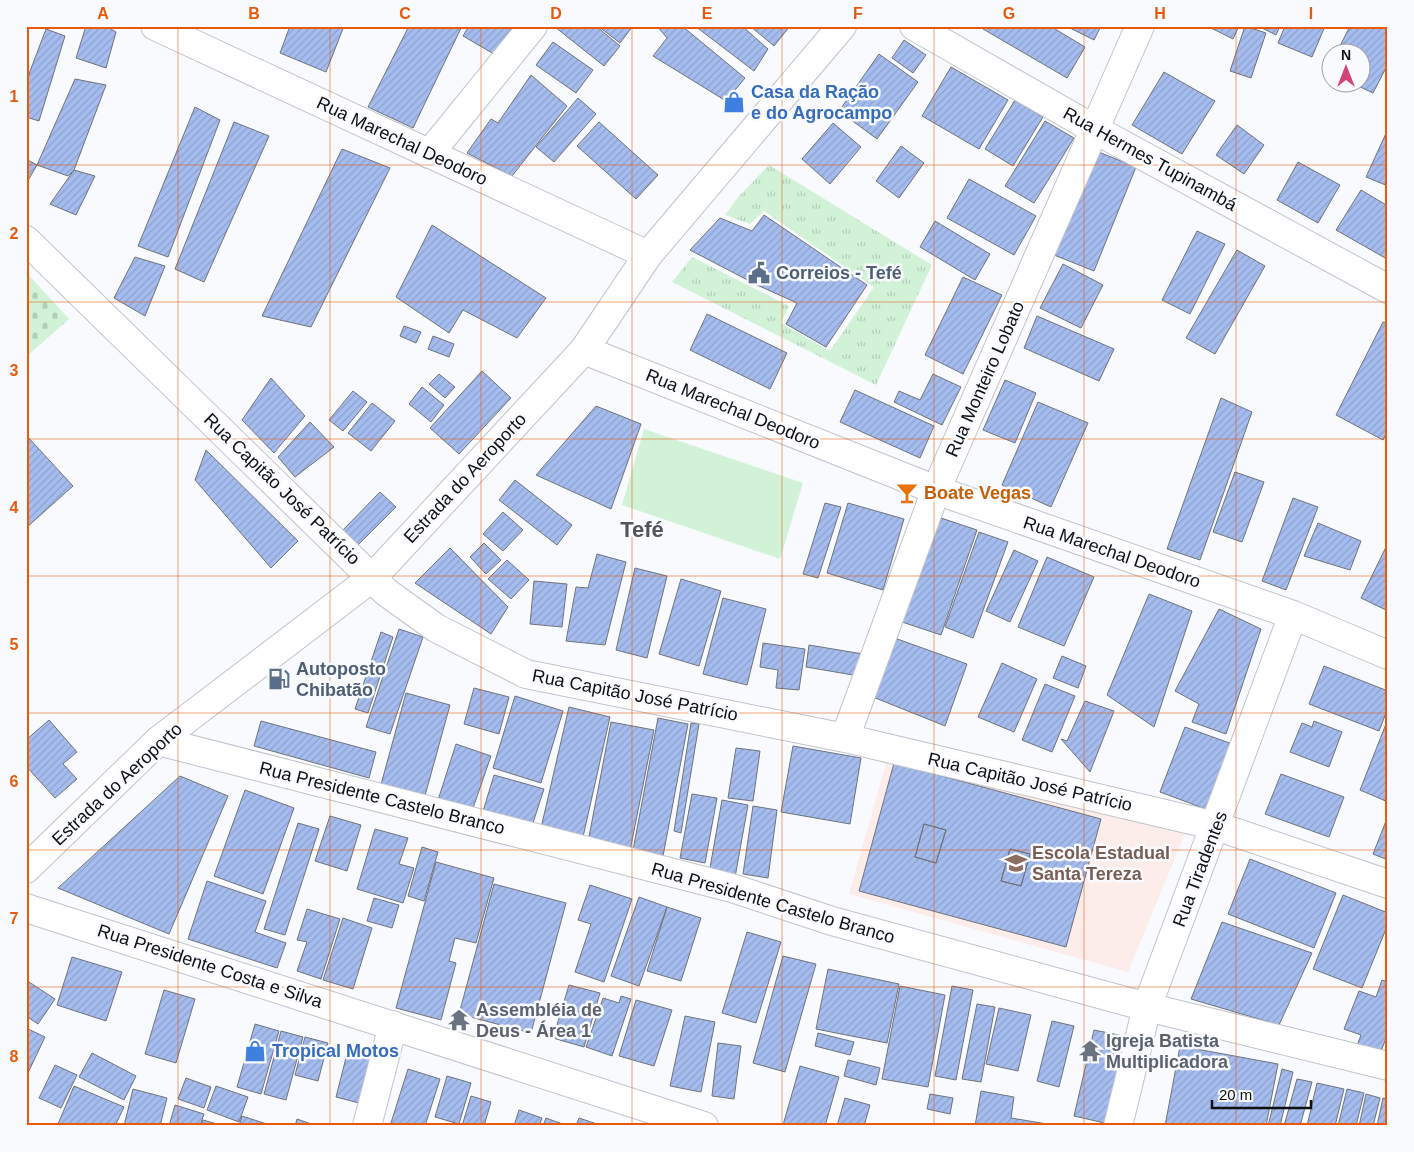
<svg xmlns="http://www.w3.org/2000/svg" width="1414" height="1152" viewBox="0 0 1414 1152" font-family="Helvetica,sans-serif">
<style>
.education{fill:#fcecea}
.grass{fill:url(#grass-tufts)}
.cemetery{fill:url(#cemetery-stones)}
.garden{fill:#d2f2d7}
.building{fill:url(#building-hatch);stroke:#707379;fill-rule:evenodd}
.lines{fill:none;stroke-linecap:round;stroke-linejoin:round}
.minor-casing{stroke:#c1c4cb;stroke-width:30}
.tertiary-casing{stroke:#c1c4cb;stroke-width:30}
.minor{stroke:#fff;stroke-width:28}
.tertiary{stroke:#fff;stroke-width:28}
.grid{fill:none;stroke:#e8590c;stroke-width:1;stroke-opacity:0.55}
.labels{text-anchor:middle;stroke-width:5;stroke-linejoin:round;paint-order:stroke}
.shop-label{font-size:18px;font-weight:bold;fill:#366cbe;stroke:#f8fafe;text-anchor:start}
.street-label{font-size:18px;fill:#0f1012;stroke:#f8fafe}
.service-label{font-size:18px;font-weight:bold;fill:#4e5e75;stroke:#f8fafe;text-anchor:start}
.food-label{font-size:18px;font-weight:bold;fill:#c56008;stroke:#f8fafe;text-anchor:start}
.education-label{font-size:18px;font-weight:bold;fill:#785e54;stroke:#f8fafe;text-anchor:start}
.worship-label{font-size:18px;font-weight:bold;fill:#5b616d;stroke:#f8fafe;text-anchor:start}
.district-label{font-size:22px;font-weight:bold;fill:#52555b;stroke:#f8fafe}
.neatline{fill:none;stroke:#e8590c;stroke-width:2}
.grid-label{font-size:16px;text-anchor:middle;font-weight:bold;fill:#e8590c}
</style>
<defs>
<pattern id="grass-tufts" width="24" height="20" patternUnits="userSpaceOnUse" patternTransform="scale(1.25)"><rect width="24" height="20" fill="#d2f2d7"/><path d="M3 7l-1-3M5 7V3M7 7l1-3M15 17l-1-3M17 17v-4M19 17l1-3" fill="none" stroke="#b3ceb8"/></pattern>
<pattern id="cemetery-stones" width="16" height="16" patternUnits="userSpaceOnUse" patternTransform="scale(1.25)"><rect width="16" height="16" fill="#d2f2d7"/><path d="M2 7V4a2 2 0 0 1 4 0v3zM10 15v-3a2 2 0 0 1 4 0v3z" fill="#b3ceb8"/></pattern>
<pattern id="building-hatch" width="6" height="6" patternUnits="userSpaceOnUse" patternTransform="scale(1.25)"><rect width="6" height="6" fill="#a5bcef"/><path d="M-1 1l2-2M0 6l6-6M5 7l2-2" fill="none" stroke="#8da1cc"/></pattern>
</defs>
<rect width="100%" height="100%" fill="#f8fafe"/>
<!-- education -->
<path class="education" d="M888,756L1186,831L1128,972L849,894Z"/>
<!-- grass -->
<path class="grass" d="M769,165L932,265L876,385L672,282L692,257L789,306L781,323L830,351L874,287L764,211L750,224L725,215L739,196Z"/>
<!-- cemetery -->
<path class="cemetery" d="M26,272L69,319L26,357Z"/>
<!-- garden -->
<path class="garden" d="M644,429L803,483L780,559L622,505Z"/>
<!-- building -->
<path class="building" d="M86,26H106L116,32L106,68L76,58Z
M290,26H344L326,72L280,53Z
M409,26H462L413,128L368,107Z
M469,26H517L499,57L463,36Z
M596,26L620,46L604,66L555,27Z
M598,26H633L620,43Z
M657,26H682L745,78L726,101L653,56L667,38Z
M695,26H742L768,49L754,71Z
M750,26H790L774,46Z
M985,26H1050L1085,47L1067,78L983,29Z
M1066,26H1101L1094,40Z
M1207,26H1239L1233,39Z
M1245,26L1266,33L1251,78L1230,71Z
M1258,26H1280L1276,35Z
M1285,26H1325L1312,57L1278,43Z
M1350,26H1388V64L1373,93L1350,82H1362V52H1337Z
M46,29L65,36L39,121L26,117V82Z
M904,40L926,55L913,73L892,58Z
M553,42L593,70L576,93L536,65Z
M879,54L918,82L877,139L839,111Z
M951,67L1008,100L979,149L922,116Z
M1164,72L1215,101L1182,154L1132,125Z
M531,75L567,106L512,176L467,153L491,119L498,123Z
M75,79L106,85L74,170L68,176L37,165Z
M578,98L596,114L554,162L536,147Z
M1015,100L1043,117L1013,166L985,149Z
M195,107L220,120L168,257L138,246Z
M1045,121L1074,138L1034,203L1005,186Z
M234,122L269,136L204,282L175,269Z
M599,122L658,175L636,199L577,146Z
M833,123L861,147L830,184L802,159Z
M1237,125L1264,145L1244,174L1216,155Z
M1388,129V186L1366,177Z
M901,146L924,163L899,198L876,181Z
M342,149L390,168L311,327L262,316Z
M1096,151L1136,167L1094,271L1054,255Z
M26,159L37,165L26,184Z
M1298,162L1340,185L1318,223L1277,200Z
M74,170L95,176L76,215L50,204Z
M969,179L1036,216L1014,255L947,218Z
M1361,190L1388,206L1387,259L1336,230Z
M764,215L867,285L826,347L786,324L797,303L757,285L690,250L720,218L752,231Z
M935,221L990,254L975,280L920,247Z
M432,225L546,298L517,338L463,310L449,333L396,297Z
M1197,231L1225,244L1190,314L1162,300Z
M1237,250L1265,266L1215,354L1186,338Z
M135,257L165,266L145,316L114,298Z
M1063,264L1103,285L1081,328L1040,308Z
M963,277L1002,295L963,374L925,355Z
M707,314L787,353L770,389L690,350Z
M1037,316L1114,349L1099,381L1024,348Z
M1383,322L1388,323V430L1383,440L1336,415Z
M404,326L421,332L416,343L400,336Z
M433,336L454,344L449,357L428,349Z
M482,371L511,398L459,454L430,428Z
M439,374L455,387L445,398L429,384Z
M933,374L961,387L942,425L894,402L899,391L920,400Z
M271,378L305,416L274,453L242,420Z
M1005,380L1036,393L1015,443L983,430Z
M422,387L444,405L431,422L409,404Z
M855,390L934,426L920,458L840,422Z
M353,391L367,402L343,431L329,420Z
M1221,398L1252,412L1200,560L1167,549Z
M1038,402L1088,423L1051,507L1002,485Z
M372,403L395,421L371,451L348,433Z
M596,406L641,424L611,509L536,475Z
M310,422L334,447L295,477L278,457Z
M26,435L73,486L26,528Z
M206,450L298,541L271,568L195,480Z
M1235,472L1264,482L1242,542L1213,532Z
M515,480L572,525L557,545L499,500Z
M380,492L396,507L358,545L342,531Z
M1293,498L1318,507L1286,590L1262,581Z
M825,503L841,507L818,578L803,574Z
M848,503L904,519L883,590L827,573Z
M503,512L523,530L503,551L483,534Z
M935,516L977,530L941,635L899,621Z
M1318,523L1361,541L1350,570L1304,556Z
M979,532L1008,542L973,638L945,627Z
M484,543L501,560L486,574L470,557Z
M1388,543V611L1361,598Z
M450,548L508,607L491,634L415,583Z
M1014,550L1038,561L1010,622L986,611Z
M597,554L626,562L605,645L566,641L576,587L588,588Z
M1047,557L1094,577L1064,646L1018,627Z
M507,560L529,580L511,599L488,579Z
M635,568L667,576L647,658L616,650Z
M681,579L721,591L699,666L659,654Z
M534,581L567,584L562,627L530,624Z
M1149,594L1192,611L1154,727L1107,695Z
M723,598L766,609L747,685L703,674Z
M1219,609L1261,629L1226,734L1192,722L1199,704L1175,691Z
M399,629L423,637L390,734L366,727Z
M381,632L393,637L368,713L355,709Z
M889,636L967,664L945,726L868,695Z
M763,643L805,649L799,690L776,688L778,670L760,667Z
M809,645L863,654L859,676L806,667Z
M1062,656L1086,666L1078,688L1053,678Z
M1002,663L1037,679L1014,732L978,717Z
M1324,666L1388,691V708L1379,731L1309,704Z
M1045,684L1075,696L1052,752L1022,740Z
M474,688L509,697L499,734L464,724Z
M406,693L450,705L423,803L379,792Z
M515,696L563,711L541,783L493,768Z
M1085,701L1114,711L1090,772L1061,739L1067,741Z
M569,707L610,717L583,837L541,828Z
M658,718L688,724L663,856L633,850Z
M49,720L77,752L63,764L77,779L55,798L26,766V740Z
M261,721L376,752L369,778L254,746Z
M1314,721L1342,732L1329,767L1290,752L1302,723L1312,727Z
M611,722L654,730L630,851L588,842Z
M691,723L699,724L681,833L674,831Z
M1386,724H1388V802L1360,790Z
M1185,727L1235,745L1211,811L1160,792Z
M456,744L491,756L472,811L438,800Z
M793,746L861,758L850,824L781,812Z
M736,748L760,751L753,801L728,798Z
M894,763L1101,819L1066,947L859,891ZM924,824L946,830L936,863L915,857ZM1010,849L1030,854L1021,886L1001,881Z
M1281,774L1344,797L1329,837L1265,814Z
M494,775L544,789L530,832L481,818Z
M180,776L228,796L169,934L58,888Z
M245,790L294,808L263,894L214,876Z
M692,794L717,798L705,863L680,858Z
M722,800L748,805L734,883L708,879Z
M753,806L777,810L768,878L743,874Z
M330,816L361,825L347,871L315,861Z
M1388,816V860L1373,854Z
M298,823L319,829L285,935L264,929Z
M924,824L946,830L936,863L915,857Z
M375,829L408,838L399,864L414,868L403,903L357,889Z
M422,847L438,852L424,901L408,896Z
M1010,849L1030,854L1021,886L1001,881Z
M1250,859L1336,893L1314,948L1228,914Z
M436,862L494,878L476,943L455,938L449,961L456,963L441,1020L396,1008Z
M207,881L266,901L255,932L286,943L277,968L188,939Z
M494,884L566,903L531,1033L459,1014Z
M590,885L632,899L604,982L575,972L591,924L578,920Z
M1343,895L1388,913V924L1362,988L1313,969Z
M639,897L667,907L639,986L611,976Z
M374,898L399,905L392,928L367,921Z
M667,907L701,918L681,981L647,971Z
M307,909L340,919L321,979L297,971L307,942L297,940Z
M343,918L372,928L353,989L323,980Z
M1222,922L1312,953L1279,1025L1191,999Z
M747,932L781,942L756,1023L722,1013Z
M783,956L816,964L785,1072L753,1063Z
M72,957L122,972L106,1021L57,1005Z
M828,969L899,984L887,1043L816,1029Z
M26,980L55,999L38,1024L26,1016Z
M1382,980L1388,982V1033L1378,1059L1355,1051L1361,1035L1344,1029L1359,991L1376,997Z
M569,985L600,993L584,1047L553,1038Z
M900,986L945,995L928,1087L882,1079Z
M952,986L973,990L956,1080L935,1076Z
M164,990L195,999L176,1063L145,1054Z
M621,996L631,999L612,1056L586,1047L603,998L619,1003Z
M636,1000L672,1010L654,1066L619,1056Z
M977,1004L995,1007L981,1082L962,1079Z
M999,1008L1031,1015L1018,1071L986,1064Z
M685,1016L715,1022L701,1092L670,1086Z
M1052,1021L1074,1026L1059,1087L1037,1081Z
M255,1024L279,1031L261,1094L237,1087Z
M26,1028L45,1037L26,1077Z
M1094,1030L1128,1037L1109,1124L1074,1116Z
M281,1031L303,1037L286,1100L264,1094Z
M818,1033L854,1042L850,1055L815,1046Z
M305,1037L328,1043L318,1081L295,1075Z
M718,1043L741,1046L734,1099L712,1096Z
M349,1046L376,1053L363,1104L336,1097Z
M1180,1046L1278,1064L1266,1126H1165Z
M92,1053L136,1076L124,1100L79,1077Z
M848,1060L880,1068L876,1085L844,1076Z
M55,1065L77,1075L61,1108L39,1098Z
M800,1066L839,1077L825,1126L783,1125Z
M408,1069L440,1079L425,1126H390Z
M1282,1069L1293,1072L1280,1126H1268Z
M447,1076L471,1083L459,1124L435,1117Z
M186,1078L211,1087L204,1108L178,1099Z
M1297,1079L1312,1082L1300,1126H1284Z
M1317,1083L1344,1089L1335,1126H1307Z
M74,1086L124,1107L115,1126H63L58,1124Z
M216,1086L248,1097L239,1122L207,1110Z
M133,1089L167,1098L160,1126H124Z
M1347,1089L1364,1093L1356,1126H1338Z
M981,1091L1014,1097L1011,1118L1059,1126H975Z
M930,1094L953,1098L950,1114L927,1109Z
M1366,1094L1380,1098L1373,1126H1359Z
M471,1096L491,1102L484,1126H462Z
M845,1098L870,1105L864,1126H837Z
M1383,1098L1388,1099V1126H1377Z
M175,1105L204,1114L200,1126H169Z
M519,1110L542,1118L539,1126H514Z
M242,1116L273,1126H239Z
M546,1118L568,1126H543Z
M579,1118L603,1126H576Z
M297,1119L317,1126H295Z
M203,1120L224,1126H201Z"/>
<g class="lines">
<!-- minor casing -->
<g class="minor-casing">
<path id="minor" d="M155,26L648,255
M914,26L1094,129L1388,289
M429,154L533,26
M26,240L386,592L436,628L526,674L845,738L1216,826L1388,884
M584,350L936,490L1293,615L1388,655
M845,738L936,490L1140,26
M158,741L732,888L832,921L1147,1007L1388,1066
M26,908L704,1126
M367,1126L393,1025
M1118,1126L1147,1007L1293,615"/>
</g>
<!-- tertiary casing -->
<g class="tertiary-casing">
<path id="tertiary" d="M26,869L158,741L373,577L584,350L648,255L842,26"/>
</g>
<!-- minor -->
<use href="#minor" class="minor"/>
<!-- tertiary -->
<use href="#tertiary" class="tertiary"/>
</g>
<!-- grid -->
<path class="grid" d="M178,26V1126M330,26V1126M481,26V1126M632,26V1126M782,26V1126M934,26V1126M1084,26V1126M1236,26V1126M26,165H1388M26,302H1388M26,439H1388M26,576H1388M26,713H1388M26,850H1388M26,987H1388"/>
<!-- icons -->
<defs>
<g id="shop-bare" transform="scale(1.725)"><path d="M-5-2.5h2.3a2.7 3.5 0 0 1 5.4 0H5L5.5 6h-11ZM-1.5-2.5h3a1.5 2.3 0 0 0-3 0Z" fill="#3f7fe0" stroke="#f8fafe" stroke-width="2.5" paint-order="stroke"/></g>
<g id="civic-bare" transform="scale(1.725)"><path d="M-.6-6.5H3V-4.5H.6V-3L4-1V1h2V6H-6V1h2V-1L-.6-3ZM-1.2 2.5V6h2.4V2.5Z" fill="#5c6f8a" stroke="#f8fafe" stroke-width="2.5" paint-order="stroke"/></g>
<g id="bar-bare" transform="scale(1.725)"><path d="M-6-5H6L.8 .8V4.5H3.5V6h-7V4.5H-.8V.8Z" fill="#e8710a" stroke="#f8fafe" stroke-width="2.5" paint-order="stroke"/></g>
<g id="fuel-bare" transform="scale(1.725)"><path d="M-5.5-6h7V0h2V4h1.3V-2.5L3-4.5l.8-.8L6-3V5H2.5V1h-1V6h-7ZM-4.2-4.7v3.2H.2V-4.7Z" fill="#5c6f8a" stroke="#f8fafe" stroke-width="2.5" paint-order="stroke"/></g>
<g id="school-bare" transform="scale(1.725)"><path d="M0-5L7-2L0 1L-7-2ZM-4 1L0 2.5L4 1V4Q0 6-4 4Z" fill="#8d6e63" stroke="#f8fafe" stroke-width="2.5" paint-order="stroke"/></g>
<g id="temple-bare" transform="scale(1.725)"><path d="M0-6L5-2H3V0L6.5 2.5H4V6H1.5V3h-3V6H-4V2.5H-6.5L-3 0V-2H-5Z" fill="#6b7280" stroke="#f8fafe" stroke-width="2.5" paint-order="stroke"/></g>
</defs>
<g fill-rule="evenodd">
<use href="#shop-bare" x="734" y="102"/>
<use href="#civic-bare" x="759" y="273"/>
<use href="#bar-bare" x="907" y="493"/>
<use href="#fuel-bare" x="279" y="679"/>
<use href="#school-bare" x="1016" y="863"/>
<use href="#temple-bare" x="459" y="1020"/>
<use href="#shop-bare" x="255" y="1051"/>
<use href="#temple-bare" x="1090" y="1051"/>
</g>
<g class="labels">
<!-- shop labels -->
<g class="shop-label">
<text x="751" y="98">Casa da Ração<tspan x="751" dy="21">e do Agrocampo</tspan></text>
<text x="272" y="1057">Tropical Motos</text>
</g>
<!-- street labels -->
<g class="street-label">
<text transform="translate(402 141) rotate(25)" y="6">Rua Marechal Deodoro</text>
<text transform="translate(1150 159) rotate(29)" y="6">Rua Hermes Tupinambá</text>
<text transform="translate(985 379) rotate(-66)" y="6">Rua Monteiro Lobato</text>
<text transform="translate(733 409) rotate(22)" y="6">Rua Marechal Deodoro</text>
<text transform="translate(465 478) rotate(-47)" y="6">Estrada do Aeroporto</text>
<text transform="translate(282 489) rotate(44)" y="6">Rua Capitão José Patrício</text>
<text transform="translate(1112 552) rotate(19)" y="6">Rua Marechal Deodoro</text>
<text transform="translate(635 695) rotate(11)" y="6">Rua Capitão José Patrício</text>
<text transform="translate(1030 782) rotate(13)" y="6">Rua Capitão José Patrício</text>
<text transform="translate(117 784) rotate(-43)" y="6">Estrada do Aeroporto</text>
<text transform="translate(382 798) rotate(14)" y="6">Rua Presidente Castelo Branco</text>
<text transform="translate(1200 869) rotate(-69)" y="6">Rua Tiradentes</text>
<text transform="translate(773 903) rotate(16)" y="6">Rua Presidente Castelo Branco</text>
<text transform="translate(210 966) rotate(18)" y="6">Rua Presidente Costa e Silva</text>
</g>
<!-- service labels -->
<g class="service-label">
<text x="776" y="279">Correios - Tefé</text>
<text x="296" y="675">Autoposto<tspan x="296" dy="21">Chibatão</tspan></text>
</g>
<!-- food labels -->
<g class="food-label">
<text x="924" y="499">Boate Vegas</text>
</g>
<!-- education labels -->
<g class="education-label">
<text x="1032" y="859">Escola Estadual<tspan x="1032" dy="21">Santa Tereza</tspan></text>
</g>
<!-- worship labels -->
<g class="worship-label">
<text x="476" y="1016">Assembléia de<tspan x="476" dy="21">Deus - Área 1</tspan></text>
<text x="1106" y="1047">Igreja Batista<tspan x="1106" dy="21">Multiplicadora</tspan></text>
</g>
<!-- district labels -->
<g class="district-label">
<text x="642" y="537">Tefé</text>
</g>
</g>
<!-- border -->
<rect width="1414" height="1152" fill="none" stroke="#f8fafe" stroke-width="55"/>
<!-- north arrow -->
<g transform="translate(1346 68)"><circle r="24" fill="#f8fafe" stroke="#9b9ca0"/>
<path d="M0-4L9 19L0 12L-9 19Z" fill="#d14475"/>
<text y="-8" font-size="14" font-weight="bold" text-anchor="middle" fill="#0f1012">N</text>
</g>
<!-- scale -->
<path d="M1212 1100v8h99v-8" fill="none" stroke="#0f1012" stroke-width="2.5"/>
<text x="1219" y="1100" font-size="15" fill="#0f1012" stroke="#f8fafe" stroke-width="4" paint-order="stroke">20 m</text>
<rect x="28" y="28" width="1358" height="1096" class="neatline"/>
<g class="grid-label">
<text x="103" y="19">A</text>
<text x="254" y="19">B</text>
<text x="405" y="19">C</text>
<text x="556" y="19">D</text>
<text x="707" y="19">E</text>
<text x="858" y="19">F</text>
<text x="1009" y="19">G</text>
<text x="1160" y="19">H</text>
<text x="1311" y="19">I</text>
<text x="14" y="102">1</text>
<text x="14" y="239">2</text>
<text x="14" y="376">3</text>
<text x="14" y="513">4</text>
<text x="14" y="650">5</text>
<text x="14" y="787">6</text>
<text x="14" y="924">7</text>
<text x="14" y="1062">8</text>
</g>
</svg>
